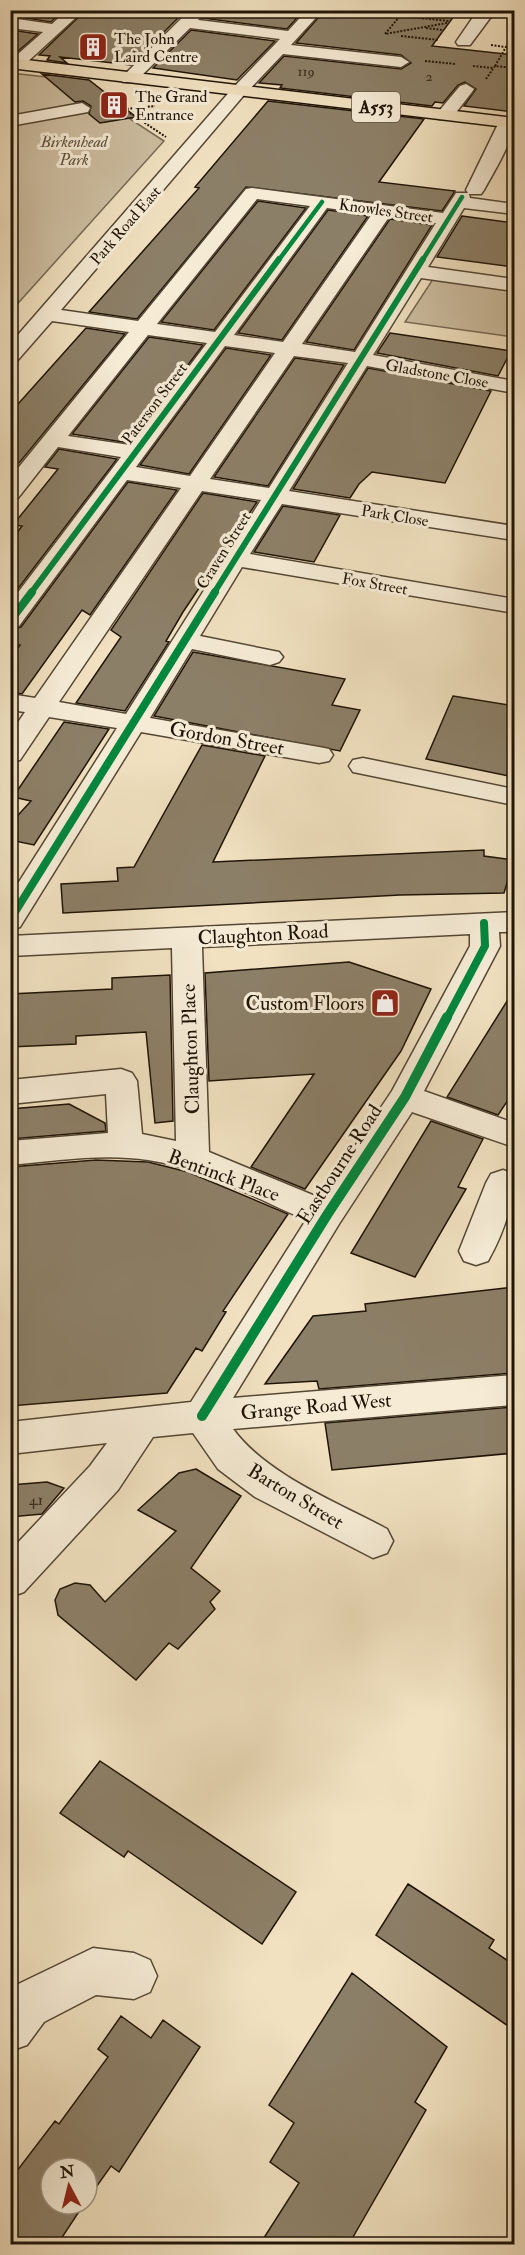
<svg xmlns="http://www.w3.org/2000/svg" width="525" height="2255" viewBox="0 0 525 2255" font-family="'IM FELL Double Pica',serif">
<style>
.green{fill:#cdbea1;stroke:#766954;stroke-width:1.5}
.building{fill:#8c7f67;stroke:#1f1407;stroke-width:1.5}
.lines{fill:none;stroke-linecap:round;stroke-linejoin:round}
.minor-casing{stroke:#544735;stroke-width:3}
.major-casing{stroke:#1f1407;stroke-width:3}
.path{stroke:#1f1407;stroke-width:2;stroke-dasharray:2 1.5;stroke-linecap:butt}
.minor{fill:#f6ecd6;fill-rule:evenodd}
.major{fill:#f1e1c0;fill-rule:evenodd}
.cycleway-far3-casing{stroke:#f6ecd6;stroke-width:7}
.cycleway-far2-casing{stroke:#f6ecd6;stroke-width:8}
.cycleway-far1-casing{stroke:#f6ecd6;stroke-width:10}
.cycleway-casing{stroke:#f6ecd6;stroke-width:14}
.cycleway-far3{stroke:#00873e;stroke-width:4.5}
.cycleway-far2{stroke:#00873e;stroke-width:6}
.cycleway-far1{stroke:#00873e;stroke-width:8}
.cycleway{stroke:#00873e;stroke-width:10}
.labels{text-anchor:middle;stroke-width:6;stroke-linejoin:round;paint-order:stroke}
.far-number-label{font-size:14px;fill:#3a2f1f}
.far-poi-label{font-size:16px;fill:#1f1407;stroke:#f6ecd6;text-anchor:start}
.far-park-label{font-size:16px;font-style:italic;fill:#5c503d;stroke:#f6ecd6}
.far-street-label{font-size:16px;fill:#1f1407;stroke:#f6ecd6}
.number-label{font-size:16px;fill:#3a2f1f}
.shield{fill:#f6ecd6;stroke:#605545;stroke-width:1.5}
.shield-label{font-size:18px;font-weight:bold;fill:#1f1407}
.street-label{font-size:20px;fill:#1f1407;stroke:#f6ecd6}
.poi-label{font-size:20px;fill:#1f1407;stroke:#f6ecd6;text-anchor:end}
</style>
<rect width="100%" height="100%" fill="#f1e1c0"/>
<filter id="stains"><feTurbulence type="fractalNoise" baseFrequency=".00333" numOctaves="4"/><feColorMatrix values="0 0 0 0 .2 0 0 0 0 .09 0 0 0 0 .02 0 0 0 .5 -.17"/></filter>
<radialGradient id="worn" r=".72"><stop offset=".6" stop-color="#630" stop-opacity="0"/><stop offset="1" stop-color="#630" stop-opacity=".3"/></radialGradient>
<!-- green -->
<path class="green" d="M11,73L73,80L92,89L99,88L135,117L130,119L164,141L11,311Z
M435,276L514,286V337L405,322Z"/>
<!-- building -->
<path class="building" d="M35,10H63L51,22L26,18Z
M86,10H186L131,65L60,57L67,63L47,60L50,56L39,55Z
M208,10H304L287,29L202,18Z
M325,10L457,12L432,46L514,55V112L464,106L476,89L465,82L458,85L443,103L435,102L432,106L280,88L282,85L259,83L284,56L401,69L411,63L401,55L296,43Z
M191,30L275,41L237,80L153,68Z
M10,31L11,30L38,34L17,52L10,51Z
M42,74L89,80L136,117L100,123L89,114L91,106L83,101L75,102Z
M268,101L424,119L379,182L455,191L442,211L246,187L137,319L89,312L199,188L195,187Z
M258,201L306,208L214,330L161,322Z
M328,210L368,216L282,340L238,333Z
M462,216L514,223V267L437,257Z
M390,219L432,225L354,350L306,342Z
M86,328L125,334L19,463L10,461V413Z
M390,333L458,343L511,351L498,376L377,353Z
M149,337L203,345L129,443L72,434Z
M226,348L271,355L189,474L140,465Z
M295,358L344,365L268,486L214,477Z
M368,368L491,391L445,483L372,472L359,484L350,498L293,489Z
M59,449L117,459L10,599V542L22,526L13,525L58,469L45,467Z
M128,482L177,490L90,615L82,610L22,694L10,692V659L20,645L10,644V630L21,627Z
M203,493L257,502L183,612L166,641L169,642L125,711L76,703L121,637L111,630Z
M283,506L340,515L314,562L254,552Z
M193,652L345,679L332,705L360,710L340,751L154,716Z
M453,696L514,706V777L426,759Z
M64,722L109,729L34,845L10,840V824L31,801L13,797Z
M202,745L265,756L213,862L484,850V856L514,860L504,893L400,895L63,913L61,884L118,881L117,868L134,867Z
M349,962L431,989L401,1051L305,1189L251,1167L314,1074L209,1081L205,973Z
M170,975L173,1121L155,1123L146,1032L76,1036V1044L10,1047V994L112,989V978Z
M514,990V1091L498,1115L447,1097Z
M69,1104L105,1123L106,1131L10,1139V1109Z
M431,1121L483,1139L458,1187L466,1189L415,1277L351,1253Z
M96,1160L148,1162L188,1172L288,1214L223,1311L226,1312L202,1351L196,1348L167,1393L10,1406V1167Z
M514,1287V1373L319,1389L317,1381L265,1384L313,1316L366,1311L365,1304Z
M514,1407V1453L332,1470L325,1423Z
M196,1469L241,1496L191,1568L220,1591L210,1602L215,1609L178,1649L169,1643L136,1680L58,1615L55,1600L60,1589L75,1583L90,1585L105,1602L176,1531L138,1510L179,1473Z
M47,1482L64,1488L42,1514L10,1517V1485Z
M100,1761L296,1892L262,1944L128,1851L124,1857L60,1813Z
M408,1884L494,1940L489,1948L514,1965V2030L376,1935Z
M352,1973L447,2047L415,2102L426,2110L349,2244H260L299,2183L270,2162L294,2123L269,2105Z
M121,2016L151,2038L163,2020L200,2047L119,2172L111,2166L87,2200V2168H51V2204H84L59,2242L56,2244H10V2180L55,2121L59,2124L108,2057L98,2049Z"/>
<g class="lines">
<!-- minor casing -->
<g class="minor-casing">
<path id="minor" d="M67,10H84L23,66H11V60L43,32L10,28V18L52,24Z
M190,10H206L198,20L288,31L307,10H323L291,45L401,57L409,62L401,67L283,54L244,95L61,310L138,321L246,189L252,188L443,213L456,193H468L466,190L501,118H513C518,134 492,175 484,190L481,194H469L470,198L514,204V214L464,208L428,267L514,279V291L421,278L373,355L514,381V393L367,366L289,491L514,526V540L282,504L250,554L514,599V613L242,567L200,636L279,652L283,657L279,662L270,665L192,649L150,718L319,747L329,749L333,755L329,761L319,763L141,732L20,927L10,930V896L117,728L49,717L20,760L10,762V734L25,712L10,710V694L35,698L181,488L127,480L19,626L10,628V603L121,457L58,447L18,498L10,500V478L129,332L52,321L17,361L10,363V344L232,89L280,39L190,28L135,82H123L121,79L123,76ZM257,199L310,206L215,332L157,324ZM327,208L372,214L283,342L234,335ZM389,217L436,223L355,352L302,344ZM148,335L207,343L130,445L68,436ZM225,346L275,353L190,476L136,467ZM294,356L348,363L269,488L210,479ZM202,491L261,500L126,714L59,702Z
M478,10H496L470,45H458L456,42Z
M466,84L474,89L472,92L451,119H439L437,115L439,111L460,86Z
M82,103L90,108L88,112L10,126V116Z
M363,758L514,789V805L353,772L349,766L353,760Z
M514,912V932H499L500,946L424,1091L514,1123V1147L412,1112L339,1224L233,1398L514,1375V1405L233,1429C267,1475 337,1502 387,1529L393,1541L387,1553L373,1558L255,1497L218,1469L193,1433L153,1437L118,1490L24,1592L10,1597V1551L90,1466L107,1443L10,1454V1422L191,1402L306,1220C255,1198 203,1168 148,1160C102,1153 56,1161 10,1165V1141L108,1133L106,1094L10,1104V1080L121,1069L132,1073L137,1081L142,1134L176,1141L172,948L10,956V936ZM470,934V946L392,1091L320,1198L209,1152L202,947Z
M503,1170L514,1174C514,1204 503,1234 488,1261L476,1265L464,1261L459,1251L486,1183L491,1174Z
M93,1948L134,1953L150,1960L157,1976L150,1992L134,1999L96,1995L44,2022L27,2045L10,2051V1988Z"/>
</g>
<!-- major casing -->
<g class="major-casing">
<path id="major" d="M10,58L514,118V128L10,68Z"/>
</g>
<!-- path -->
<path class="path" d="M399,16H396L400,10
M447,23L385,34L400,16L449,21
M426,28L443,30
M401,36L439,40
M491,45L506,47L514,35
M425,61L456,64
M473,66L493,68
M495,66L506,47
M486,79L495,66L514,68
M106,111L155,106
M127,111L166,137"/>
<!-- minor -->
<use href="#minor" class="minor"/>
<!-- major -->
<use href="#major" class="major"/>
<!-- cycleway-far3 casing -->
<g class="cycleway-far3-casing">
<path id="cycleway-far3" d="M278,261L322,202
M422,261L462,197"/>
</g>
<!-- cycleway-far2 casing -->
<g class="cycleway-far2-casing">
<path id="cycleway-far2" d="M31,593L279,259
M214,593L423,259"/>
</g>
<!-- cycleway-far1 casing -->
<g class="cycleway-far1-casing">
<path id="cycleway-far1" d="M10,621L32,592
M10,920L215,592
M447,1018L485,946L484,923"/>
</g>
<!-- cycleway casing -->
<g class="cycleway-casing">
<path id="cycleway" d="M202,1416L327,1215L405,1097L447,1017"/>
</g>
<!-- cycleway-far3 -->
<use href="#cycleway-far3" class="cycleway-far3"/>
<!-- cycleway-far2 -->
<use href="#cycleway-far2" class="cycleway-far2"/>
<!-- cycleway-far1 -->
<use href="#cycleway-far1" class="cycleway-far1"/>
<!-- cycleway -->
<use href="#cycleway" class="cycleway"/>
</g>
<!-- icons -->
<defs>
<g id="building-square" transform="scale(1.5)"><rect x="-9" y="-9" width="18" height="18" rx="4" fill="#8f2418" stroke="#f6ecd6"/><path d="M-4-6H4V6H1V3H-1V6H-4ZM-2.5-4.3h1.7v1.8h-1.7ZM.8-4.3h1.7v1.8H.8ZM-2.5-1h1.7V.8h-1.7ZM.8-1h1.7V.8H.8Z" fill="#fff"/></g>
<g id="shop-square" transform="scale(1.5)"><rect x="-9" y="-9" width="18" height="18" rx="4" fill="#8f2418" stroke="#f6ecd6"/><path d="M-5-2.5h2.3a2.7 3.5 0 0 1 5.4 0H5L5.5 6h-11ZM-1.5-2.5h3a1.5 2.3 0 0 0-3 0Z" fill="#fff"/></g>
</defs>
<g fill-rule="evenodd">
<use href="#building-square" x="93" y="47"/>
<use href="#building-square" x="114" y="105"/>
<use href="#shop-square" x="385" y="1003"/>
</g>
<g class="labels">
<!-- far-number labels -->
<g class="far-number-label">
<text x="306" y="76">119</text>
<text x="429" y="81">2</text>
</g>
<!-- far-poi labels -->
<g class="far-poi-label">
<text x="114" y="44">The John<tspan x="114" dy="18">Laird Centre</tspan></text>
<text x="135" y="102">The Grand<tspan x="135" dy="18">Entrance</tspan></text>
</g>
<!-- far-park labels -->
<g class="far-park-label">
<text x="74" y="147">Birkenhead<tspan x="74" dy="18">Park</tspan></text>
</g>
<!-- far-street labels -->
<g class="far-street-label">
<text transform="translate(386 210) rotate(8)" y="6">Knowles Street</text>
<text transform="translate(125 225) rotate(-49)" y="6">Park Road East</text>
<text transform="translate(437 373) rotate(10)" y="6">Gladstone Close</text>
<text transform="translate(154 403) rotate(-53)" y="6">Paterson Street</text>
<text transform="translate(395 515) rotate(9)" y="6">Park Close</text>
<text transform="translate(223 550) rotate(-58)" y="6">Craven Street</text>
<text transform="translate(375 583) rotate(10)" y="6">Fox Street</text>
</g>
<!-- number labels -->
<g class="number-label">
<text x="36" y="1505">41</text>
</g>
<!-- shield labels -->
<rect class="shield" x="352" y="92" width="48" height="30" rx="4.5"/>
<g class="shield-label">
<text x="376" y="113">A553</text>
</g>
<!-- street labels -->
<g class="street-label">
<text transform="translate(227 738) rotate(10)" y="7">Gordon Street</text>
<text transform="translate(263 934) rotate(-3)" y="7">Claughton Road</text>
<text transform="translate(190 1049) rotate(-92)" y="7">Claughton Place</text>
<text transform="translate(339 1164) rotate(-57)" y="7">Eastbourne Road</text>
<text transform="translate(224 1175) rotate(20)" y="7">Bentinck Place</text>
<text transform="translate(316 1406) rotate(-5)" y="7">Grange Road West</text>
<text transform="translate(296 1496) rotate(31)" y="7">Barton Street</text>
</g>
<!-- poi labels -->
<g class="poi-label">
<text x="364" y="1010">Custom Floors</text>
</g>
</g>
<!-- margin -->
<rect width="525" height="2255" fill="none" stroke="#f1e1c0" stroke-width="36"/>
<rect x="12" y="12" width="501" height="2231" fill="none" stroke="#1f1407" stroke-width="3"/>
<rect x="18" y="18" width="489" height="2219" fill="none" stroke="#1f1407" stroke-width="1.5"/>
<!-- north arrow -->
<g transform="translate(69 2186) rotate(353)"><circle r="28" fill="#f6ecd6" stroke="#a09683" stroke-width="1.5"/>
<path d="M0-4.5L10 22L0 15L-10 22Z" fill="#8f2418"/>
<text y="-9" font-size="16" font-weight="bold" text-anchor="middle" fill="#1f1407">N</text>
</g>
<rect width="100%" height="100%" filter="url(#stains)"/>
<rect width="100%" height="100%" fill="url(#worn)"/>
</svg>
